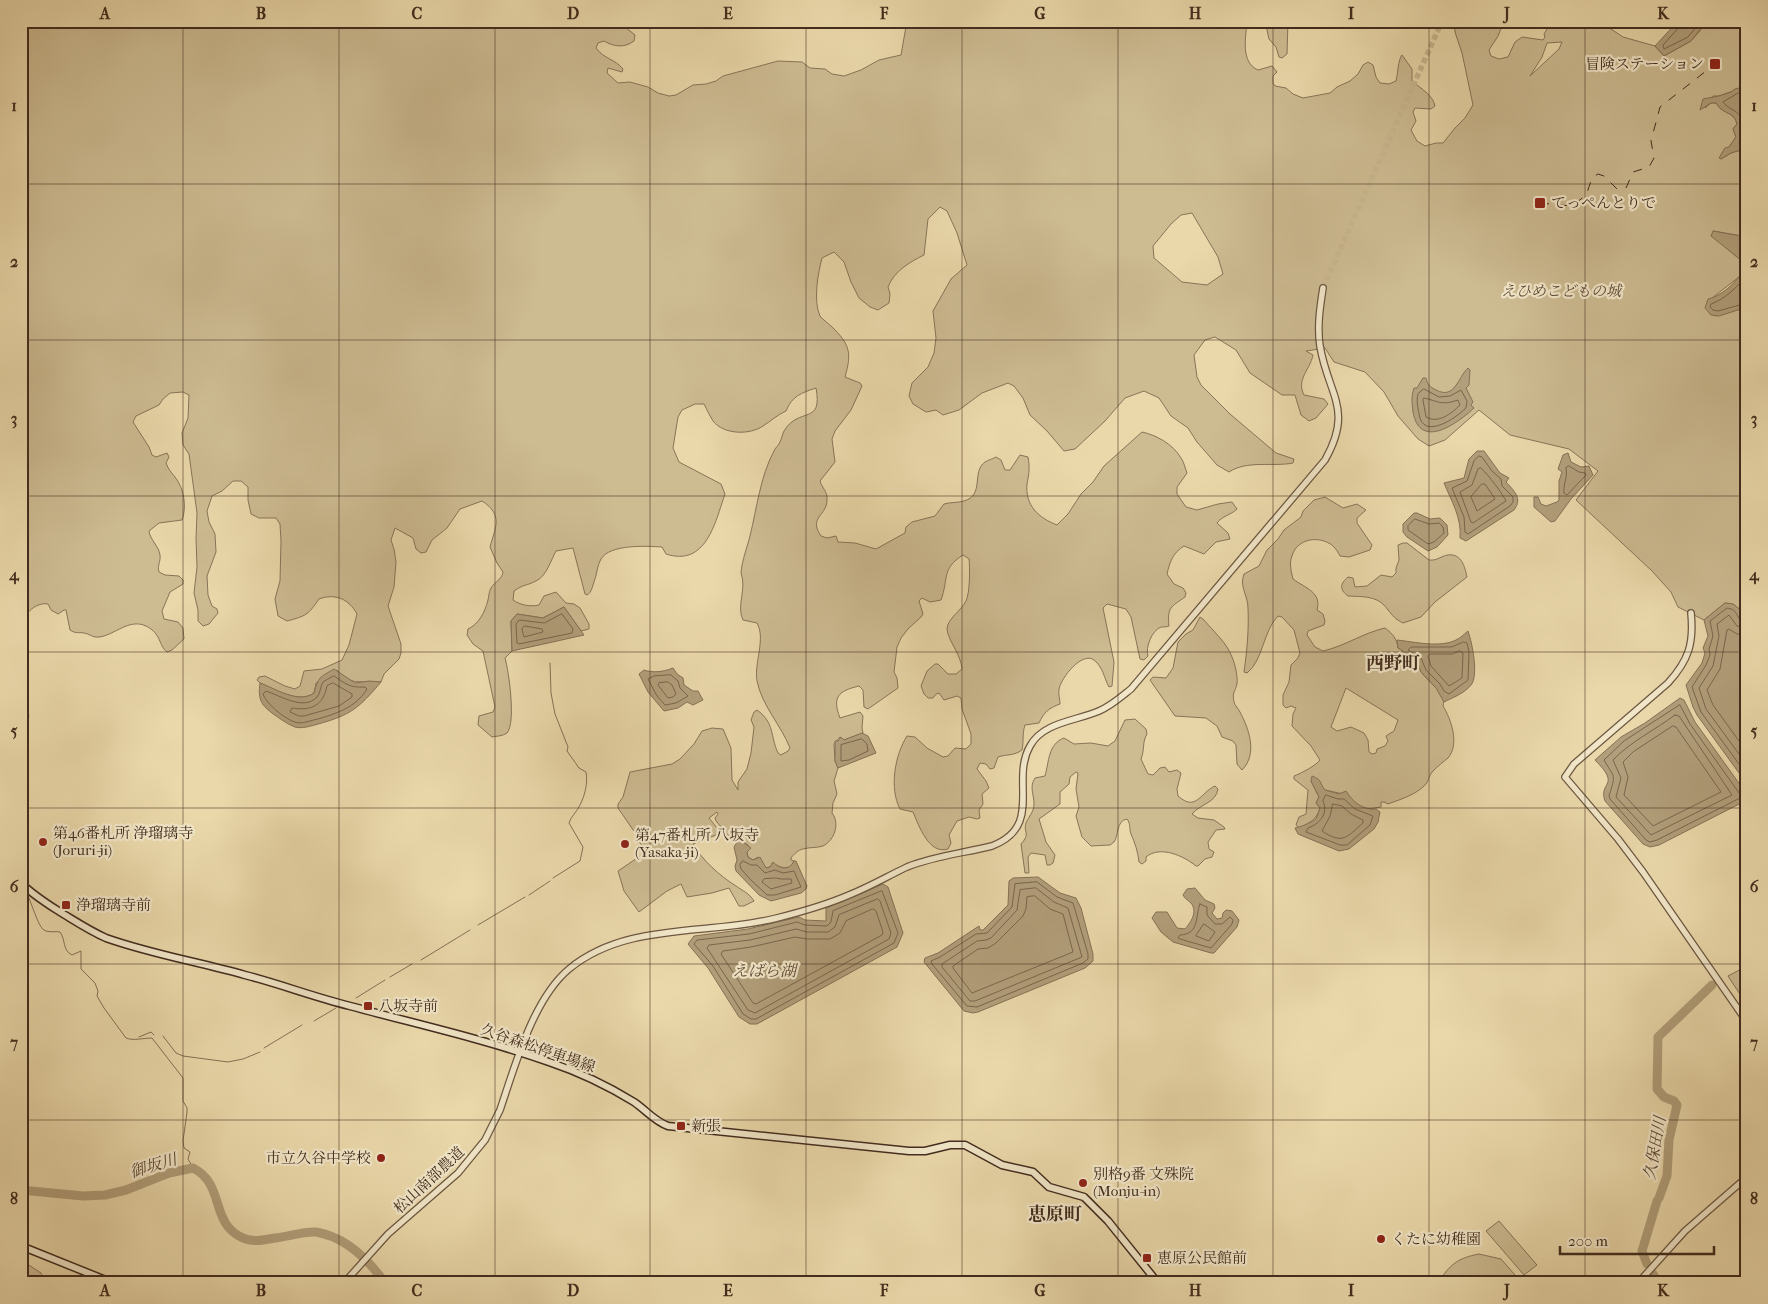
<svg xmlns="http://www.w3.org/2000/svg" width="1768" height="1304" viewBox="0 0 1768 1304" font-family="'IM FELL French Canon','Noto Serif JP',serif">
<style>
.green{fill:#cdbb92;stroke:#887458;fill-rule:evenodd}
.water{fill:#b19e7a;stroke:#857055}
.lines{fill:none;stroke-linecap:round;stroke-linejoin:round}
.shore{stroke:#7a654c;stroke-width:1}
.stream{stroke:#857055;stroke-width:1}
.river{stroke:#b19e7a;stroke-width:9}
.tertiary-tunnel{stroke:#c8b68e;stroke-width:5.5;stroke-dasharray:5.5 3;stroke-linecap:butt}
.tertiary-casing{stroke:#6c5741;stroke-width:8}
.secondary-casing{stroke:#422c1e;stroke-width:9}
.tertiary{stroke:#f1e6c8;stroke-width:5.5}
.secondary{stroke:#f1e6c8;stroke-width:6}
.rail{stroke:#422c1e;stroke-width:1;stroke-dasharray:9 9;stroke-linecap:butt}
.grid{fill:none;stroke:#422c1e;stroke-width:1;stroke-opacity:0.55}
.poi-dot{fill:#8f2418;stroke:#f1e6c8;stroke-width:2}
.labels{text-anchor:middle;stroke-width:4.5;stroke-linejoin:round;paint-order:stroke}
.poi-label{font-size:15px;fill:#422c1e;stroke:#f1e6c8;text-anchor:start}
.park-label{font-size:15px;font-style:italic;fill:#5e4935;stroke:#f1e6c8}
.street-label{font-size:15px;fill:#422c1e;stroke:#f1e6c8}
.water-label{font-size:16px;font-style:italic;fill:#5e4835;stroke:#f1e6c8}
.quarter-label{font-size:18px;font-weight:bold;fill:#422c1e;stroke:#f1e6c8}
.neatline{fill:none;stroke:#422c1e;stroke-width:2}
.grid-label{font-size:16px;text-anchor:middle;font-weight:bold;fill:#422c1e}
</style>
<rect width="100%" height="100%" fill="#ead8aa"/>
<filter id="stains"><feTurbulence type="fractalNoise" baseFrequency=".004" numOctaves="4"/><feColorMatrix values="0 0 0 0 .2 0 0 0 0 .09 0 0 0 0 .02 0 0 0 .5 -.17"/></filter>
<radialGradient id="worn" r=".72"><stop offset=".6" stop-color="#630" stop-opacity="0"/><stop offset="1" stop-color="#630" stop-opacity=".3"/></radialGradient>
<!-- green -->
<path class="green" d="M21,21H613V23L625,27L635,35L634,41C625,48 614,47 604,41L598,43L596,48C604,59 615,59 623,69L622,72L608,68L607,73L618,83L630,82L648,87L658,93L669,96L676,95L693,85L706,84L716,81L723,76L778,61L802,62L810,68L825,69L832,74L844,76L861,70L879,60L901,55L907,21H1247C1246,37 1240,62 1258,70L1272,66L1277,72L1273,76V83L1275,86L1286,88L1293,94L1303,98L1330,93L1337,87L1350,81L1358,74L1363,65L1368,62L1373,65L1376,77L1380,83L1389,84L1396,81C1398,73 1398,60 1402,55L1412,69V81C1420,88 1433,95 1435,106L1431,109L1415,108L1413,112L1416,121L1411,130L1417,141L1425,146L1436,143H1443L1455,128L1465,118L1473,105L1462,53L1455,32L1454,21H1504L1498,36L1489,50L1491,56L1499,59L1508,57L1515,42L1522,37L1543,40L1545,37L1544,34L1552,21H1599L1623,37L1655,46L1664,56L1691,41L1705,25L1714,21H1747V86L1719,96H1713L1705,108L1711,103H1716C1718,105 1719,108 1721,109C1729,115 1734,113 1737,124L1733,129L1736,137L1721,159L1731,153L1747,148V237L1713,231L1724,246L1742,261L1745,266L1739,277L1712,298L1715,316L1747,307V605L1742,611L1733,604L1725,603L1704,620L1678,607L1671,592L1652,571L1576,500L1598,471L1569,449L1510,435L1479,410L1445,440L1429,446L1418,439L1398,416L1384,392L1365,372L1334,362L1325,348L1306,351L1313,355C1310,370 1296,379 1304,395L1324,399L1328,404L1316,418L1309,421L1301,415L1295,395H1282L1250,373L1236,350L1215,337L1205,340L1194,355L1197,377L1201,385L1230,414L1276,453L1294,459L1293,463C1273,467 1247,460 1229,472L1217,465L1197,442L1188,428L1171,416L1159,398L1144,391L1125,398L1105,421L1075,449L1064,451L1047,431L1030,415L1023,398L1014,386L1008,383L982,393L959,410L943,415L936,410L926,412L913,404L909,396L912,383L928,367L934,353L936,338L933,311L951,279L967,265L957,233L947,211L940,207L928,219L924,255C910,262 894,271 888,287L890,294L889,303L878,310L870,307L859,298L851,282L844,262L834,252L822,258C818,273 813,301 820,316C822,319 828,323 831,326C850,344 852,353 845,377L860,383L862,386L851,410L835,431L832,439L835,462L820,481C822,488 828,492 827,500C827,516 808,517 821,536L827,538L836,536L838,542L855,543L876,549L905,533L906,527L912,522L935,516L944,504C950,502 958,503 964,501C985,495 971,472 985,462C988,460 993,459 996,457L1001,460L1005,470H1010L1020,455L1028,457C1030,467 1029,474 1027,484C1025,506 1039,518 1057,525L1068,514L1081,494L1093,482L1104,466L1142,432C1156,435 1173,444 1181,458C1184,462 1185,468 1187,473L1177,487V494L1186,507L1197,510L1218,504L1232,502L1237,509C1231,515 1222,516 1217,523L1228,533L1230,539L1216,542L1204,554L1184,546C1173,553 1170,561 1167,574L1174,584L1183,588L1186,593L1185,597C1171,607 1167,607 1169,626C1166,627 1163,627 1161,627C1152,630 1145,648 1148,656L1144,660L1140,659L1131,617L1126,609L1107,604L1103,608L1114,662L1112,686L1109,687C1104,678 1103,667 1094,660C1082,651 1061,678 1059,689C1058,694 1060,699 1060,704C1049,708 1044,712 1039,723L1025,725C1022,734 1024,741 1022,750C1014,756 1007,754 998,757L994,768L990,769L986,764L980,763L977,769L986,781L989,788L982,794L983,804L979,810L980,818L977,819L969,817L957,821L949,835L951,843L948,849C929,855 919,826 913,812L900,809C889,788 895,755 907,736L915,737L927,748L943,757L948,756L955,748L966,749L971,744V734L962,709L961,698L957,696L944,700L939,693L936,694L933,698H928L924,694L921,686L927,671L935,664H938L948,674H956L962,669C961,654 948,641 947,629C947,619 962,610 966,601C970,593 970,567 969,559L963,555C941,569 949,578 941,600L930,602L922,598L919,601L923,614L921,617L908,629L901,638L897,647L894,672L897,678L898,688L868,709L864,707L863,690L859,686C838,691 832,697 840,718L860,712L863,716L862,728L863,733L844,740L840,737L834,744L835,761L838,768L834,781L837,794L833,803L832,813C840,823 835,840 823,846C817,848 810,847 803,849C798,850 794,854 791,858V860L794,861C789,872 780,867 772,863V866L766,868L758,857L753,860L748,857L747,852L748,845L743,842L741,836L739,835L732,840L716,821L715,818L718,814L717,812L709,818L721,833L693,844C702,860 720,876 736,886C743,891 749,893 754,901L744,906H739L729,888L712,893L687,897L681,884L667,891L639,912L624,891L618,871L646,852L640,843V840L618,808V804L623,797L630,772L672,764L680,759L694,744L702,731L712,728L723,729L731,748L732,780L738,790V782L747,769L751,753L754,727L751,720L754,712L757,710C775,723 770,736 778,753L781,755L788,751L790,748C781,725 762,706 757,681C754,662 766,639 757,623L743,620C736,606 747,589 741,573C742,560 747,548 750,536C757,508 760,477 774,451C775,448 779,445 780,442C782,438 782,435 784,431C799,406 823,426 816,388C801,393 792,396 786,411C777,415 771,421 763,426C750,435 724,435 713,421C710,416 707,410 704,404H695L682,410L678,417L673,448L679,462L721,484L725,494C715,523 706,567 666,554L662,547C646,546 610,544 601,559C597,565 597,575 594,582C592,587 592,592 587,595L585,594L573,548L556,551C551,560 546,577 536,581C526,586 524,584 514,591L513,600C520,605 530,607 539,605L544,596L556,592L566,603L574,604L580,608L589,624V629L581,631L564,607L543,618L517,614L511,621L512,651L505,658C509,672 516,723 507,733C503,736 497,736 492,737L478,725L479,716L493,712L495,707L483,651L473,644L467,635L468,629C479,624 485,612 488,600C489,596 489,591 491,588C495,581 502,580 503,572L497,563L490,547C495,528 504,515 482,501L460,509L447,528L432,540L426,552L421,553L416,549L413,538L395,528L391,540L394,549L396,562L394,587L388,606L401,644V653L399,659L384,674L381,682C360,680 352,687 337,670L316,683L314,693C299,704 276,690 260,683L257,680L259,677L265,676L285,686L295,689L300,686L304,671L322,669L342,660L349,645L357,614C349,599 335,593 319,599C308,615 306,616 287,621L278,616L275,599L280,581L281,541L280,524L276,518H259L251,514L248,500V487L241,481H233L222,491L212,496L207,511L209,522L215,534L216,552L207,576L208,595L212,606L217,609L218,613L209,624L203,626L198,621V610L194,593L197,567L196,538L197,513L189,454L183,445L182,433L188,418L189,395L183,392L170,393L163,399L159,405L136,416L133,422L149,447L152,455L156,457L167,453L169,457L166,463C168,469 171,472 175,477C184,488 187,507 182,520L159,523L149,531C150,540 159,546 160,555C161,561 157,566 159,572L165,575L179,576L183,580V584L170,592L162,611L164,619L178,622L183,628L184,639L172,650L167,652C158,645 162,634 146,626C129,618 115,635 99,637C93,638 90,634 84,633C78,632 76,634 70,630L66,610H64L58,614L51,610L48,604C36,602 25,613 21,624ZM1562,42L1559,49L1530,76L1542,57L1547,43ZM1192,213L1218,257L1223,274L1207,285L1182,282L1154,258L1153,246L1171,224L1181,215Z
M1265,21H1288L1287,54L1282,58L1279,57L1276,47L1269,39Z
M1325,497L1343,508L1357,504L1366,510L1357,518V523L1372,545L1370,550L1349,557L1340,556C1338,552 1336,549 1333,546C1320,535 1297,538 1292,556C1289,563 1291,571 1293,579C1305,588 1322,592 1317,610L1323,614L1325,621L1324,625L1308,631L1307,635L1315,647L1323,651C1345,646 1363,633 1385,628C1393,634 1397,639 1398,648L1403,651L1406,656L1417,661C1419,665 1420,670 1422,673C1429,683 1447,693 1443,706C1451,719 1460,744 1448,758C1443,762 1438,766 1433,771C1429,775 1429,780 1426,784C1416,795 1401,799 1388,804L1384,802H1381V807L1368,809L1364,808L1353,802L1348,795L1325,790L1311,781L1319,797L1316,803L1320,808C1317,819 1310,823 1299,828L1296,825L1299,817L1306,814L1308,790L1294,779V776C1300,774 1317,765 1320,760L1311,746L1292,726L1293,714L1296,708L1291,706L1286,708L1283,705V695L1289,682L1291,665L1298,658L1300,653L1294,630L1282,617L1278,616C1263,631 1263,661 1247,673L1244,672C1247,651 1249,629 1248,608C1248,595 1239,587 1244,574L1259,566L1267,550L1278,539L1284,530L1301,517L1303,511L1314,500ZM1346,688L1398,720L1394,731L1386,736L1388,741L1385,746L1377,749L1376,753L1372,754L1369,752L1368,740L1364,733L1351,727L1337,731L1331,727Z
M1403,543H1407L1429,560C1437,561 1441,556 1448,555C1462,553 1465,568 1467,577L1435,602L1421,617L1403,623C1395,619 1393,616 1388,610C1378,595 1363,597 1348,596C1339,589 1340,584 1348,577L1353,578L1355,587L1367,586L1381,575L1392,577L1396,573V568L1399,560L1398,545Z
M1200,617L1204,620C1214,632 1227,643 1232,657C1235,664 1238,676 1237,684C1235,692 1232,692 1234,702C1235,706 1238,708 1240,712C1249,729 1258,754 1242,770L1237,764L1236,745L1233,741L1222,737L1217,726L1206,718L1175,716L1150,680L1153,677L1166,678L1173,668L1178,642L1186,634L1193,630Z
M21,696C25,699 25,701 27,707C30,718 30,721 21,729Z
M1135,719L1146,729L1147,734C1142,742 1145,749 1141,759L1148,774L1153,775L1160,768L1165,767L1169,772L1177,770L1181,773L1177,789L1178,796C1196,812 1200,793 1215,786L1218,789C1216,803 1200,804 1192,814L1198,818L1214,820L1224,827L1225,829L1216,830L1208,842L1209,849L1214,852L1212,857L1205,859L1198,866H1196C1184,856 1160,845 1146,857V861L1142,864L1139,862C1138,852 1135,843 1131,834C1129,829 1131,824 1127,819C1116,821 1119,835 1114,842L1110,845L1091,846L1082,837L1076,816L1079,807L1076,789L1078,773L1076,772L1070,777L1069,784L1060,792V804L1039,819L1046,842L1055,855L1053,863L1050,865H1047L1045,855L1031,853L1028,857L1029,873H1025L1021,844C1031,833 1023,833 1026,823C1029,816 1034,812 1034,804C1034,794 1029,787 1035,778L1045,776C1049,762 1048,744 1064,738L1074,744L1091,743L1108,746L1115,741L1125,720Z
M1747,966V1005L1728,976Z
M1499,1221L1537,1265L1524,1275L1486,1231Z
M1479,1254L1501,1259L1522,1283H1438C1450,1264 1458,1258 1479,1254Z
M21,1260L41,1273L44,1279L43,1283H21Z"/>
<!-- water -->
<path class="water" d="M1678,21H1714L1702,27L1691,41L1664,56L1655,46Z
M1747,86V148L1731,153L1721,159L1719,158L1725,148L1729,147L1736,137L1733,129L1737,124C1734,113 1729,115 1721,109C1719,108 1718,105 1716,103H1711L1700,110L1703,99L1719,96L1731,92L1735,89Z
M1713,231L1747,237V307L1719,316L1711,315L1705,308L1708,299C1722,296 1740,280 1745,266L1742,261L1711,236Z
M1468,368L1470,370L1469,385L1466,388L1473,402L1471,405L1474,408C1458,423 1420,451 1413,412C1412,403 1411,397 1414,388H1417L1423,378H1426C1427,384 1430,387 1436,390C1455,400 1458,377 1468,368Z
M1477,451H1484L1500,473L1509,478L1506,482C1514,491 1523,498 1514,510L1466,541L1460,538C1462,518 1451,500 1444,483L1464,478L1469,459Z
M1568,453L1571,462L1581,467L1589,466L1593,475L1571,499L1555,521L1551,522L1534,507V497H1538L1541,504L1546,506L1557,502L1559,500V481L1562,472L1558,469L1563,455Z
M1414,513H1417L1430,519L1440,518L1447,525L1448,535L1437,547L1428,551L1407,537L1403,532V524Z
M1725,603L1733,604L1742,611L1743,616L1747,618V784L1697,715L1693,707L1686,685L1702,663L1705,653L1703,648L1708,636L1704,620Z
M564,607L584,635L512,651L511,621L517,614L543,618Z
M1468,631C1472,642 1479,676 1471,685C1465,693 1452,698 1444,702L1436,688L1421,672L1417,661L1406,656L1403,651L1398,648L1397,640C1415,642 1440,648 1456,640C1461,638 1464,634 1468,631Z
M673,668L677,674L683,678L684,685L693,691H698L703,700L693,705L687,702L678,708L664,711L648,692L639,674L644,670C652,673 664,672 673,668Z
M334,669L355,683L369,681L381,682C359,708 351,715 318,724C311,726 302,729 295,727C287,724 279,718 272,713C260,704 258,698 260,683C276,689 299,704 314,693C319,676 319,678 334,669Z
M1680,698L1684,700L1695,722L1746,793L1747,800L1659,845L1650,847L1643,844L1605,801C1598,781 1622,787 1595,760L1621,737L1645,723Z
M862,733L868,736L876,753L838,768L835,761V741H838L841,737L844,740Z
M1312,776C1323,780 1319,783 1325,790L1339,794L1346,791C1353,802 1362,810 1376,809L1380,812L1378,822L1374,829L1349,849L1339,851L1298,834L1295,828C1301,827 1310,823 1316,819L1320,808L1316,803L1319,797L1311,781Z
M741,836L743,837V842L751,848L747,852L748,857L753,860L760,857L766,868L770,867L773,862C780,869 789,871 794,861H796L807,886L806,889L801,893L771,901L759,895L736,871L735,866L737,860L734,847Z
M1038,877L1060,893L1076,898L1081,908L1093,954V961L1085,968L978,1012L973,1013L964,1011L924,962L925,958L938,953L979,926L980,930H983L1008,905L1009,881L1013,878Z
M883,884L888,887L903,933L897,947L757,1024H750L739,1017L708,968L688,944L694,936L748,929L799,917L805,920L826,921V908Z
M1195,888L1205,900L1214,904L1215,908L1212,913L1217,919L1222,918L1223,913L1226,910L1232,911L1239,920L1237,927L1214,953H1211L1173,942L1161,932L1152,918L1156,912H1167L1177,928L1185,929C1191,922 1198,912 1191,903C1188,900 1185,899 1183,895L1187,889Z"/>
<g class="lines">
<!-- shore -->
<path class="shore" d="M1681,21L1680,26L1663,45L1664,49L1688,37L1701,21
M1747,92L1738,93L1723,102C1728,110 1741,110 1742,122C1742,130 1740,123 1740,130C1739,135 1741,138 1739,143L1741,145L1747,144
M1747,274C1739,286 1725,299 1711,304L1710,307L1713,310L1718,311L1747,303
M1424,389L1439,397L1450,396L1461,390L1467,401L1466,408C1456,418 1423,441 1419,414C1418,407 1416,401 1418,394Z
M1424,398C1438,401 1441,406 1458,400L1460,405C1451,414 1438,424 1426,417L1423,400Z
M1479,456L1482,457L1492,471L1501,479L1502,486L1513,497V502L1510,506L1468,534L1465,532L1464,517L1452,488L1467,481L1474,461Z
M1569,466L1579,472L1585,473L1586,475L1567,495L1564,493C1563,484 1568,477 1566,468Z
M1481,468C1490,477 1500,490 1506,501L1473,523L1471,522L1460,492L1472,485L1478,469Z
M1482,484H1485L1495,499L1477,511L1471,497Z
M1415,519L1429,524L1439,523L1443,527L1444,533L1434,542L1428,544L1408,530V526Z
M562,614L573,629L572,633L519,644L517,643L516,624L519,620L544,623Z
M1747,622L1740,620C1736,614 1736,609 1727,608L1710,621L1713,636L1709,649L1710,655L1706,665L1692,687L1701,712L1747,775
M525,626L542,629L543,632L524,637L522,629Z
M1747,629L1737,626L1729,615L1717,624L1719,636L1713,666L1699,688L1706,709L1747,765
M1747,636L1737,634L1729,629L1727,630L1720,669L1707,690L1713,705L1747,752
M1464,642L1467,643L1469,652L1468,680L1449,694L1444,691L1440,684L1426,670L1421,658L1408,650L1411,647H1451Z
M1460,651L1463,653L1462,678L1449,686L1431,666L1428,656L1430,654H1452Z
M671,675L678,681L680,688L688,696L676,703L665,705L657,696L648,679L654,676Z
M334,676C346,684 350,688 365,687L367,689C356,707 338,713 318,719C312,720 305,723 299,723C288,722 267,705 263,694L266,691C281,696 304,711 317,697C321,693 320,686 323,682Z
M668,682L672,685L676,694L673,697L668,698L658,685L659,683Z
M333,683L352,694V697L339,706L304,716H299L290,712L292,708C311,711 323,706 327,686Z
M1680,705L1690,724L1742,797L1657,840L1650,842L1646,840L1610,799L1609,796C1616,773 1615,779 1604,760L1624,741Z
M1675,715L1679,716L1732,795L1651,835L1616,797L1621,778L1613,760C1630,742 1655,730 1675,715Z
M1673,726L1676,727L1721,792L1653,826L1624,795L1628,777L1623,762L1633,752Z
M862,739L867,744L868,751L849,760L841,761V745Z
M1326,795L1338,799H1344L1355,809L1373,816L1370,825L1347,845H1340L1306,832L1308,828C1319,824 1329,814 1323,801Z
M1333,804L1342,806L1351,814L1363,820V823C1347,837 1343,845 1322,831L1330,816Z
M743,861L751,865H757L765,873L775,870L783,873L794,871L801,887L775,895H767L751,880L741,869L740,865Z
M776,878L781,879H791L792,883L771,889L762,882L764,879Z
M1037,882L1057,897L1073,903L1088,954V959L1083,963L977,1007L967,1006L932,964L931,961L940,957L976,934L987,933L1012,907L1015,884Z
M1036,888L1054,902L1068,908L1082,957L975,1001H970L942,967V964L977,941L986,940L991,938L1017,910L1020,890Z
M882,891L898,933L894,943L756,1019H751L743,1014L713,966L694,944L697,940L749,934L797,922L805,925L827,926L831,922L833,911Z
M1035,896L1050,909L1063,914L1073,952L972,993L953,968V966L978,949L988,948L996,943L1023,916L1026,909L1027,897Z
M878,899L880,901L891,933L889,939L755,1013L748,1010L707,948L709,945L750,940L796,929L807,932H828L835,927L839,915Z
M1200,904L1207,907V915L1215,924H1222L1230,917L1233,920L1232,924L1211,948L1180,939L1178,938L1180,935C1200,934 1195,916 1200,904Z
M873,909L876,911L883,932L882,935L756,1004L753,1003L721,954L723,951L751,947L795,937L807,939H830L840,933L846,921Z
M1204,924L1215,932L1209,941L1196,936Z"/>
<!-- stream -->
<path class="stream" d="M550,663L551,693L555,714L568,747L567,751L579,768L586,772C588,783 585,795 580,805C577,812 571,816 569,823L583,847L580,861L553,878
M26,892C31,900 38,927 44,930C49,933 55,931 60,932C66,940 62,950 72,955L81,951V969L95,983L98,991L97,996L104,1008L126,1038C133,1041 144,1038 152,1038L183,1078V1101L187,1108V1112L183,1141L184,1148L190,1152L188,1159L193,1168
M529,895L550,881
M478,925L525,897
M421,960L470,930
M390,977L412,964
M356,998L385,980
M314,1021L336,1008
M163,1036L176,1053L183,1056L228,1062L243,1059L260,1052
M139,1037L151,1032L154,1035
M264,1048L302,1025"/>
<!-- river -->
<path class="river" d="M21,1190L83,1196L105,1195L126,1190L169,1173L193,1168C225,1184 210,1222 241,1237C252,1243 263,1240 275,1238C286,1237 305,1231 316,1232C346,1237 368,1259 385,1283
M1659,1198L1667,1176L1669,1140L1677,1105L1674,1101L1664,1097L1657,1089L1658,1037L1712,985
M1647,1264L1642,1251L1657,1201
M1653,1274L1658,1283"/>
<!-- tertiary-tunnel -->
<path class="tertiary-tunnel" d="M1323,288L1442,21"/>
<!-- tertiary casing -->
<g class="tertiary-casing">
<path id="tertiary" d="M1691,613C1694,643 1689,660 1668,683L1574,764L1565,777L1618,839L1643,872L1747,1022
M344,1283L388,1234L458,1173L485,1140L500,1110C515,1066 533,999 569,969C627,921 709,936 777,918C801,912 826,905 849,895C869,887 888,876 907,867C934,856 964,853 992,846C1044,826 1010,781 1030,746C1043,722 1076,721 1099,711C1111,706 1121,697 1131,689L1325,460C1354,409 1328,395 1320,346C1317,327 1320,307 1323,288
M1638,1283L1685,1231L1747,1177"/>
</g>
<!-- secondary casing -->
<g class="secondary-casing">
<path id="secondary" d="M21,883C33,895 46,903 60,912C75,921 90,931 106,938C151,954 199,962 245,975C280,984 314,997 350,1006C416,1024 484,1039 549,1062C579,1072 608,1086 634,1102C646,1110 654,1121 668,1126L909,1151H925L950,1145H965L1002,1165L1033,1172L1049,1187L1084,1197L1108,1221L1158,1283
M21,1246L113,1283"/>
</g>
<!-- tertiary -->
<use href="#tertiary" class="tertiary"/>
<!-- secondary -->
<use href="#secondary" class="secondary"/>
<!-- rail -->
<path class="rail" d="M1540,203L1571,206C1576,203 1582,199 1585,195C1591,188 1588,179 1598,174L1604,176L1617,189L1626,188L1633,172L1649,167L1654,158L1651,141L1660,107L1715,64"/>
</g>
<!-- grid -->
<path class="grid" d="M183,21V1283M339,21V1283M495,21V1283M650,21V1283M806,21V1283M962,21V1283M1118,21V1283M1273,21V1283M1429,21V1283M1585,21V1283M21,184H1747M21,340H1747M21,496H1747M21,652H1747M21,808H1747M21,964H1747M21,1120H1747"/>
<!-- markers -->
<g class="poi-dot">
<rect x="1709" y="58" width="12" height="12" rx="2.5"/>
<rect x="1534" y="197" width="12" height="12" rx="2.5"/>
<circle cx="43" cy="842" r="5"/>
<circle cx="625" cy="844" r="5"/>
<rect x="61" y="900" width="10" height="10" rx="2.5"/>
<rect x="363" y="1001" width="10" height="10" rx="2.5"/>
<rect x="676" y="1121" width="10" height="10" rx="2.5"/>
<circle cx="381" cy="1158" r="5"/>
<circle cx="1083" cy="1183" r="5"/>
<circle cx="1381" cy="1239" r="5"/>
<rect x="1142" y="1253" width="10" height="10" rx="2.5"/>
</g>
<g class="labels">
<!-- poi labels -->
<g class="poi-label">
<text x="1704" y="69" text-anchor="end">冒険ステーション</text>
<text x="1551" y="208">てっぺんとりで</text>
<text x="53" y="838">第46番札所 浄瑠璃寺<tspan x="53" dy="17">(Joruri-ji)</tspan></text>
<text x="635" y="840">第47番札所 八坂寺<tspan x="635" dy="17">(Yasaka-ji)</tspan></text>
<text x="76" y="910">浄瑠璃寺前</text>
<text x="378" y="1011">八坂寺前</text>
<text x="691" y="1131">新張</text>
<text x="371" y="1163" text-anchor="end">市立久谷中学校</text>
<text x="1093" y="1179">別格9番 文殊院<tspan x="1093" dy="17">(Monju-in)</tspan></text>
<text x="1391" y="1244">くたに幼稚園</text>
<text x="1157" y="1263">恵原公民館前</text>
</g>
<!-- park labels -->
<g class="park-label">
<text x="1561" y="296">えひめこどもの城</text>
</g>
<!-- street labels -->
<g class="street-label">
<text transform="translate(538 1048) rotate(19)" y="5">久谷森松停車場線</text>
<text transform="translate(429 1180) rotate(-43)" y="5">松山南部農道</text>
</g>
<!-- water labels -->
<g class="water-label">
<text x="764" y="976">えばら湖</text>
<text transform="translate(1654 1148) rotate(-80)" y="6">久保田川</text>
<text transform="translate(153 1165) rotate(-17)" y="6">御坂川</text>
</g>
<!-- quarter labels -->
<g class="quarter-label">
<text x="1393" y="669">西野町</text>
<text x="1055" y="1220">恵原町</text>
</g>
</g>
<!-- margin -->
<rect width="1768" height="1304" fill="none" stroke="#ead8aa" stroke-width="55"/>
<!-- scale -->
<path d="M1560 1246v8h154v-8" fill="none" stroke="#422c1e" stroke-width="2.5"/>
<text x="1568" y="1246" font-size="15" fill="#422c1e" stroke="#f1e6c8" stroke-width="4" paint-order="stroke">200 m</text>
<rect x="28" y="28" width="1712" height="1248" class="neatline"/>
<g class="grid-label">
<text x="105" y="19">A</text>
<text x="261" y="19">B</text>
<text x="417" y="19">C</text>
<text x="573" y="19">D</text>
<text x="728" y="19">E</text>
<text x="884" y="19">F</text>
<text x="1040" y="19">G</text>
<text x="1195" y="19">H</text>
<text x="1351" y="19">I</text>
<text x="1507" y="19">J</text>
<text x="1663" y="19">K</text>
<text x="14" y="111">1</text>
<text x="1754" y="111">1</text>
<text x="14" y="267">2</text>
<text x="1754" y="267">2</text>
<text x="14" y="424">3</text>
<text x="1754" y="424">3</text>
<text x="14" y="580">4</text>
<text x="1754" y="580">4</text>
<text x="14" y="736">5</text>
<text x="1754" y="736">5</text>
<text x="14" y="892">6</text>
<text x="1754" y="892">6</text>
<text x="14" y="1048">7</text>
<text x="1754" y="1048">7</text>
<text x="14" y="1204">8</text>
<text x="1754" y="1204">8</text>
<text x="105" y="1296">A</text>
<text x="261" y="1296">B</text>
<text x="417" y="1296">C</text>
<text x="573" y="1296">D</text>
<text x="728" y="1296">E</text>
<text x="884" y="1296">F</text>
<text x="1040" y="1296">G</text>
<text x="1195" y="1296">H</text>
<text x="1351" y="1296">I</text>
<text x="1507" y="1296">J</text>
<text x="1663" y="1296">K</text>
</g>
<rect width="100%" height="100%" filter="url(#stains)"/>
<rect width="100%" height="100%" fill="url(#worn)"/>
</svg>
